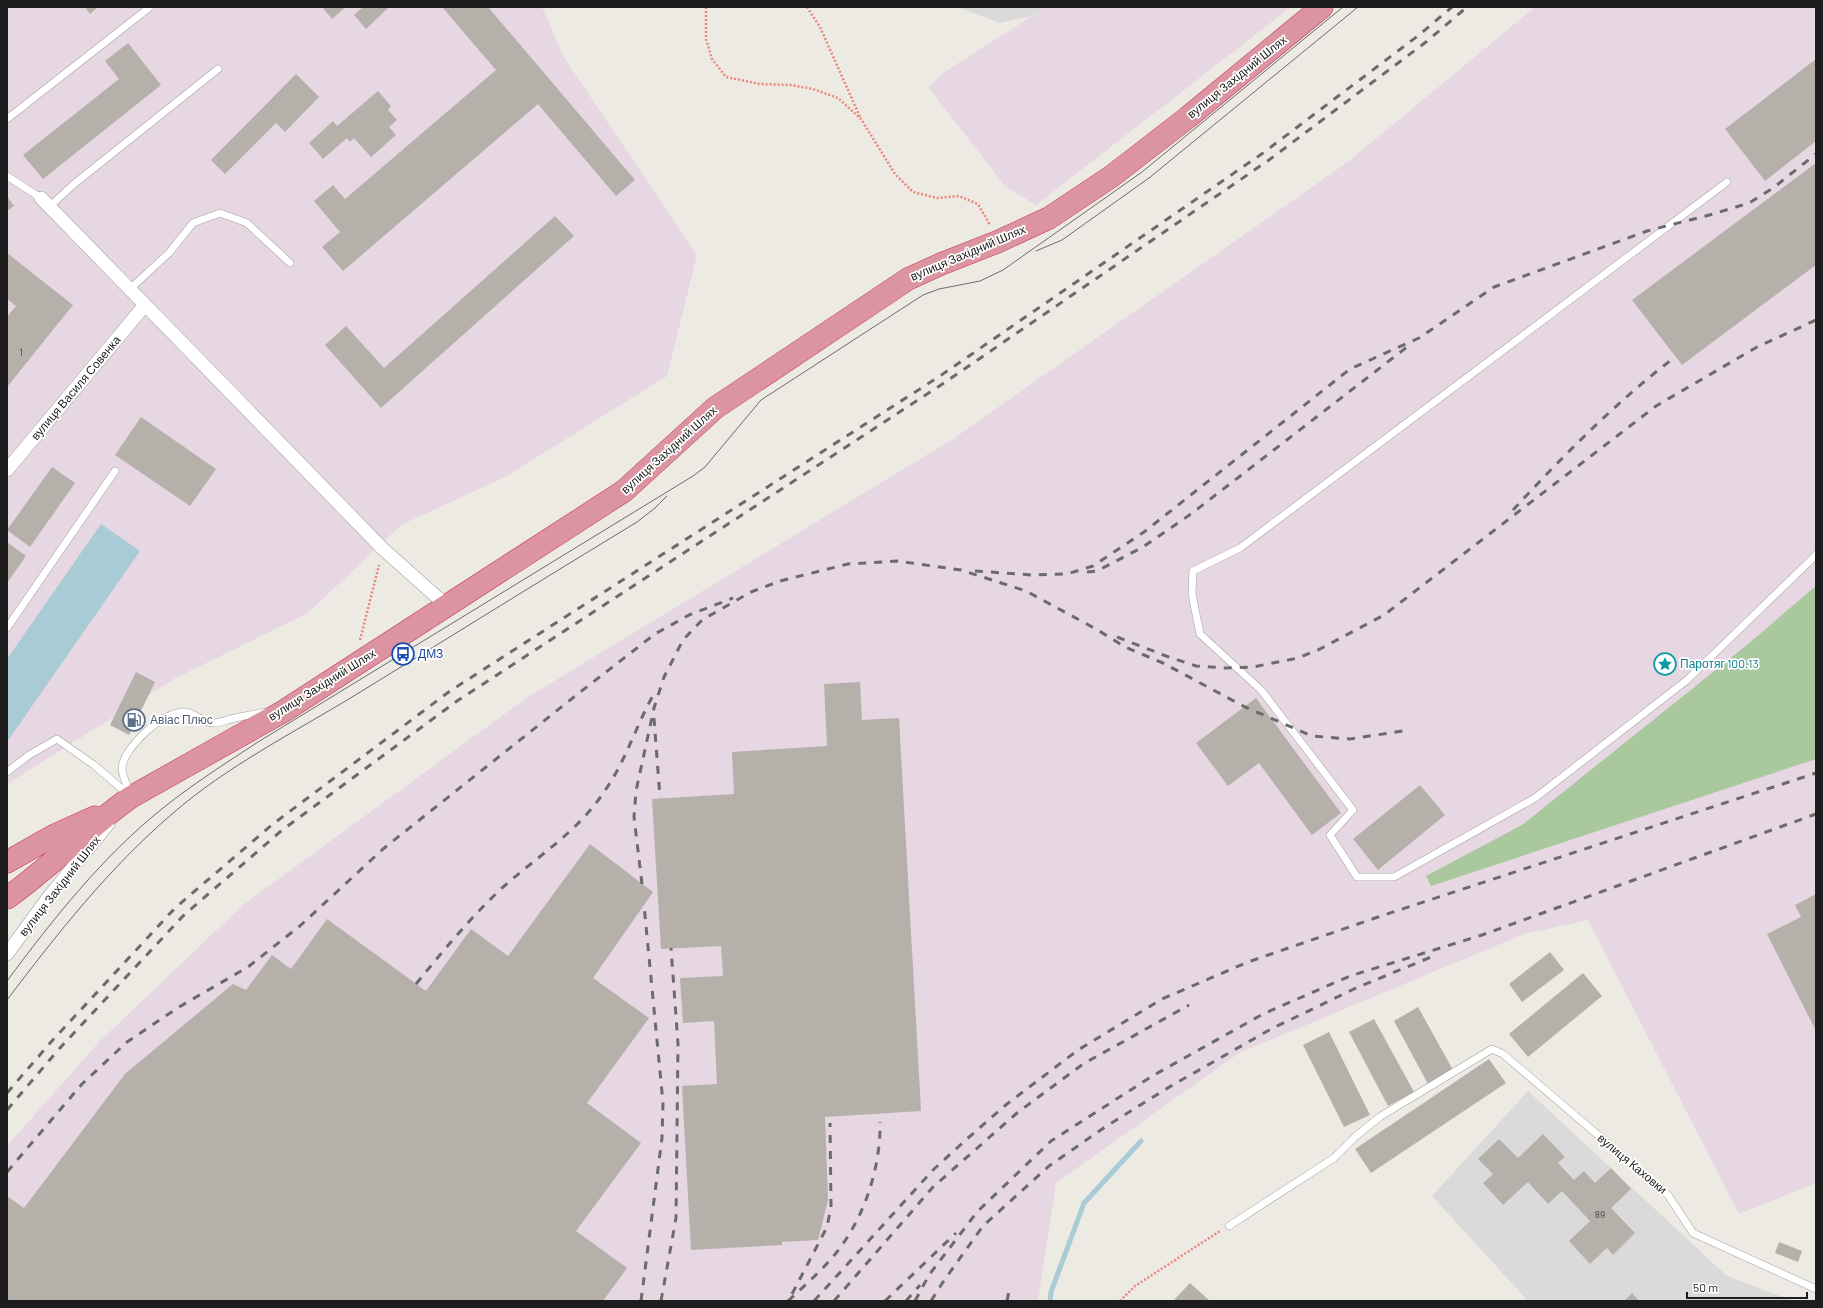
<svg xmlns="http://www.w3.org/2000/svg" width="1823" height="1308" viewBox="0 0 1823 1308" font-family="Barlow,sans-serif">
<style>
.residential{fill:#dbdada}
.industrial{fill:#e6d7e2}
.forest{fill:#a9c89e}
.water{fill:#a9cbd6}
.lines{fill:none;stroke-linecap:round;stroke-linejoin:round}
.stream{stroke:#a9cbd6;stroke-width:5}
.building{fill:#b6b0aa}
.lane-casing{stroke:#a1a1a1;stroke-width:8}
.street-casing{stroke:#a1a1a1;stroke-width:14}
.highway-casing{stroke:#c53864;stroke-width:23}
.path{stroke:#ea8779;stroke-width:2.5;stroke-dasharray:2 2;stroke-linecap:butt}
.lane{stroke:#fff;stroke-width:7}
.street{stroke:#fff;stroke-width:13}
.highway{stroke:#dc94a0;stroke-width:22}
.tram{stroke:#6b6b6b;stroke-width:1}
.rail{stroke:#6b6b6b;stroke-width:3;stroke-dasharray:8 8;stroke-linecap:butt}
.labels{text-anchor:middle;stroke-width:3.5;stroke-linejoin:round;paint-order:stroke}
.number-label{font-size:10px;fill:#434240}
.street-label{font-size:12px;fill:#1d1d1d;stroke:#fff}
.transit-label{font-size:12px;fill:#164399;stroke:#fff;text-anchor:start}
.culture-label{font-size:12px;fill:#0d838f;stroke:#fff;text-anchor:start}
.service-label{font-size:12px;fill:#4e5e75;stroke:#fff;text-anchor:start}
</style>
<rect width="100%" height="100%" fill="#edeae4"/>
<!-- residential -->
<path class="residential" d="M957,7H1046L1032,16L1000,23Z
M1528,1091L1727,1276L1793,1301H1528L1432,1196Z"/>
<!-- industrial -->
<path class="industrial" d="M7,7H542L563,56L697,255L667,376L505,477L401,525L308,613L174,679L7,784Z
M1046,7H1291L1036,205L1005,186L928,87L943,73Z
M1535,7H1816V1183L1739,1214L1588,920L1524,934L1239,1053L1056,1183L1038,1301H7V1146L100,1041L244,904L528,697L953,439L1349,161Z"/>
<!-- forest -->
<path class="forest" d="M1816,586V759L1431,886L1426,876L1522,825L1742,649Z"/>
<!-- water -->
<path class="water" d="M101,524L140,551L7,742V659Z"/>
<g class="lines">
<!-- stream -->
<path class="stream" d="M1050,1301L1051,1292L1084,1203L1141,1141"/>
</g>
<!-- building -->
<path class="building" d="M85,7H98L90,14Z
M322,7H346L332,19Z
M363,7H389L366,29L354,15Z
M442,7H488L635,180L616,196L538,104L343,271L322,247L340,232L314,201L333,185L345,199L496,70Z
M128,43L161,85L43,179L23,155L119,79L105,61Z
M1816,59V141L1765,181L1725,129Z
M296,74L319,97L285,132L276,123L225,174L211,160Z
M378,91L391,106L388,110L397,120L389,127L396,135L371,157L354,138L350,142L347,138L323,159L309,143L333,121L337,126Z
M1816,163V265L1682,365L1632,300Z
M7,196L14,206L7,211Z
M555,216L574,236L381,408L325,345L346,326L384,368Z
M7,253L73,305L7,387V317L16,306L7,299Z
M141,417L216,469L190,506L115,455Z
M52,467L75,483L30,547L7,530Z
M7,542L26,556L7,583Z
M136,672L155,682L129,735L110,725Z
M860,682L862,720L899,718L921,1111L825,1117L828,1200L818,1240L782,1242V1245L691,1250L682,1086L717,1084L714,1021L683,1023L680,978L723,976L721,946L661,949L652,799L734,794L732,752L827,746L824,684Z
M1256,698L1341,813L1312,835L1259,763L1228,786L1196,743Z
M1420,785L1445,815L1378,870L1353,839Z
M590,844L653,892L593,978L649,1018L587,1103L641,1143L576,1231L627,1268L603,1301H7V1196L24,1208L125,1074L233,984L246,990L272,955L291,969L327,919L426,991L471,929L508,956Z
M1816,894V1031L1767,934L1801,917L1795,905Z
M1550,952L1564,970L1522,1002L1509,984Z
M1583,973L1602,996L1528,1057L1509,1034Z
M1418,1007L1453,1070L1428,1084L1394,1021Z
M1374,1019L1414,1092L1388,1106L1349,1032Z
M1329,1032L1370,1115L1344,1127L1303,1045Z
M1489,1059L1506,1083L1371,1173L1355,1149Z
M1543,1134L1565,1157L1558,1163L1574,1180L1584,1171L1595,1183L1611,1168L1631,1189L1611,1208L1635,1233L1613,1255L1607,1248L1590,1264L1569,1241L1590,1221L1562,1191L1548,1204L1528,1182L1503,1205L1483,1183L1493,1174L1478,1159L1499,1139L1518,1158Z
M1779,1242L1802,1251L1798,1262L1775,1253Z
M1190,1283L1210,1301H1173Z
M1632,1293L1639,1301H1624Z"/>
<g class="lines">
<!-- lane casing -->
<g class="lane-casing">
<path id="lane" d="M7,119L150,7
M7,176L41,198
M1727,182L1240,548L1193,571L1192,594L1200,634L1261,690L1353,810L1330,835L1357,877H1394L1535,798L1687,680L1816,555
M49,207L74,184L218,69
M130,289L169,253L193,223L220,213L247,223L290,263
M7,628L115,471
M7,772L29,755L57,739L94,765L129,795
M130,794C128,787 122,776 122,768C123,748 164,710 185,712C195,713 204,723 213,723C219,723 226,720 231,719C243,716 255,714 267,712
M1229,1226L1334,1158L1356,1136L1381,1116L1492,1049L1503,1054L1668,1195L1693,1233L1816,1289"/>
</g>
<!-- street casing -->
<g class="street-casing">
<path id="street" d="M41,198L383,549L447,606
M7,470L145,305
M7,954L48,898L108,824"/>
</g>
<!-- highway casing -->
<g class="highway-casing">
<path id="highway" d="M7,862L53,836L95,817
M7,898C51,867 87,828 131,797L284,711L624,491L715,408L908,279L941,264L997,242L1049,218L1112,176L1187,118L1322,7"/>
</g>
<!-- path -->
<path class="path" d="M706,7V39L712,59L726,77L760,84L791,85L813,89L838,98L861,119L895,174L913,192L937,198L959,196L978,204L990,225
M807,7L820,27L860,117
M360,640L379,565
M1120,1301L1135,1286L1220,1231"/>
<!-- lane -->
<use href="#lane" class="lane"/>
<!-- street -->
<use href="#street" class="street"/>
<!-- highway -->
<use href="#highway" class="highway"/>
<!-- tram -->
<path class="tram" d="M1036,251L1062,240L1149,178L1358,7
M7,981C53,919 103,856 163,808C193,784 226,763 258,742L693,476L705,467L761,400L923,295L939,289L980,281L1003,270L1142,172L1343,7
M7,1000C57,934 109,868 172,814C227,766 295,732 357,694C450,637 543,579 637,522L655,508L667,496"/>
<!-- rail -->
<path class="rail" d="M1513,510C1563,456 1616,402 1675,357
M975,571L1032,575L1067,574L1093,566L1144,532L1350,369L1419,338L1494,287L1647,231L1713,214L1749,203L1773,188L1816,154
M1087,572L1097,571L1143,547L1191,514L1407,347
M1117,637L1166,656L1196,666L1225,668L1253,667L1298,658L1318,650L1384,615L1656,406L1757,347L1816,320
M654,718L660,798
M642,884L634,817L636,791L654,708L664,677L683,640L702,620L751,592L780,581L848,564L897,561L961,570L1026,591L1096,629L1125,647L1163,663L1245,707L1312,736L1350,739L1409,730
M416,984C443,951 470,918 501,889C536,857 577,833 604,792C626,761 636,725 655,692
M7,1093L51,1042L175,908L273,824L450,691L940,376L1263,153L1419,35L1452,7
M7,1110L59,1049L183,916L281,831L457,701L944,383L1269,160L1426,42L1467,7
M7,1172L82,1084L127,1042L179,1007L248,967L301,925L383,849L579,693L655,634L689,615L733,598
M792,1294L827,1227L831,1207L830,1123
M641,1301L662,1138L663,1103L644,905
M661,1301L676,1218L678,1044L671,948
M788,1301C803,1287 819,1273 832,1258C863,1222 881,1169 880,1122
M814,1301L933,1170L968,1138L1007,1104L1078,1050L1162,999L1248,962L1378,917L1816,773
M834,1301L933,1187L1017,1113L1083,1064L1189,1005
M885,1301L956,1233
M906,1301L920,1285
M915,1301L929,1275L977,1212L1051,1141L1154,1075L1263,1014L1350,976L1482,935L1816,814
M931,1301L943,1282L983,1226L1049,1166L1105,1127L1171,1086L1271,1029L1356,988L1436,955
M1007,1301L1009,1291"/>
</g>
<!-- icons -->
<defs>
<g id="bus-ring" transform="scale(1.15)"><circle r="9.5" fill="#fff" stroke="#1a4fb4" stroke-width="1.5"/><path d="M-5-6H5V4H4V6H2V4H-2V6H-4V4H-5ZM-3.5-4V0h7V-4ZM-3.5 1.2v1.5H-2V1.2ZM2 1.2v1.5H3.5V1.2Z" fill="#1a4fb4"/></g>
<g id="sight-ring" transform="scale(1.15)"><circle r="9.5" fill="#fff" stroke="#0f9aa8" stroke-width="1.5"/><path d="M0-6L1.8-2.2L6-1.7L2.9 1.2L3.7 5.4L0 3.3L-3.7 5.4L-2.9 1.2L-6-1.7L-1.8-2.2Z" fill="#0f9aa8"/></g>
<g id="fuel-ring" transform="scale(1.15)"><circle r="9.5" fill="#fff" stroke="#5c6f8a" stroke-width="1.5"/><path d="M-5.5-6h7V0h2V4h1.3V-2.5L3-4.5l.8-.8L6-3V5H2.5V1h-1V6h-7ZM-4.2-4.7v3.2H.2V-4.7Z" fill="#5c6f8a"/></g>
</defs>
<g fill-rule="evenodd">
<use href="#bus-ring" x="403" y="654"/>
<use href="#sight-ring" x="1665" y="664"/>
<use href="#fuel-ring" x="134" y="720"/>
</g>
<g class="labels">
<!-- number labels -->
<g class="number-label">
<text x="21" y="356">1</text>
<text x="1600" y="1218">89</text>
</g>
<!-- street labels -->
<g class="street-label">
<text transform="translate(1237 77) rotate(-39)" y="4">вулиця Західний Шлях</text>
<text transform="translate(968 253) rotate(-23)" y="4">вулиця Західний Шлях</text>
<text transform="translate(76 388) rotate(-50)" y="4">вулиця Василя Совенка</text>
<text transform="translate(669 450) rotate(-42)" y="4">вулиця Західний Шлях</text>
<text transform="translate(322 685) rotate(-32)" y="4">вулиця Західний Шлях</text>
<text transform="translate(60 886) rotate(-52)" y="4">вулиця Західний Шлях</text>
<text transform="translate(1632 1164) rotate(40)" y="4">вулиця Каховки</text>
</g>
<!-- transit labels -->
<g class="transit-label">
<text x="418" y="658">ДМЗ</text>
</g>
<!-- culture labels -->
<g class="culture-label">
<text x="1680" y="668">Паротяг 100.13</text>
</g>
<!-- service labels -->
<g class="service-label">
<text x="150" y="724">Авіас Плюс</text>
</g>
</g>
<!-- border -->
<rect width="1823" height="1308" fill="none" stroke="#1d1d1d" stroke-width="16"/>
<!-- scale -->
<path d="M1687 1292v6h120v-6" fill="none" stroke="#1d1d1d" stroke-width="2"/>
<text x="1693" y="1292" font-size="12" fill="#1d1d1d" stroke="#ffffff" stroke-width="3" paint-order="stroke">50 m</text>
</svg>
